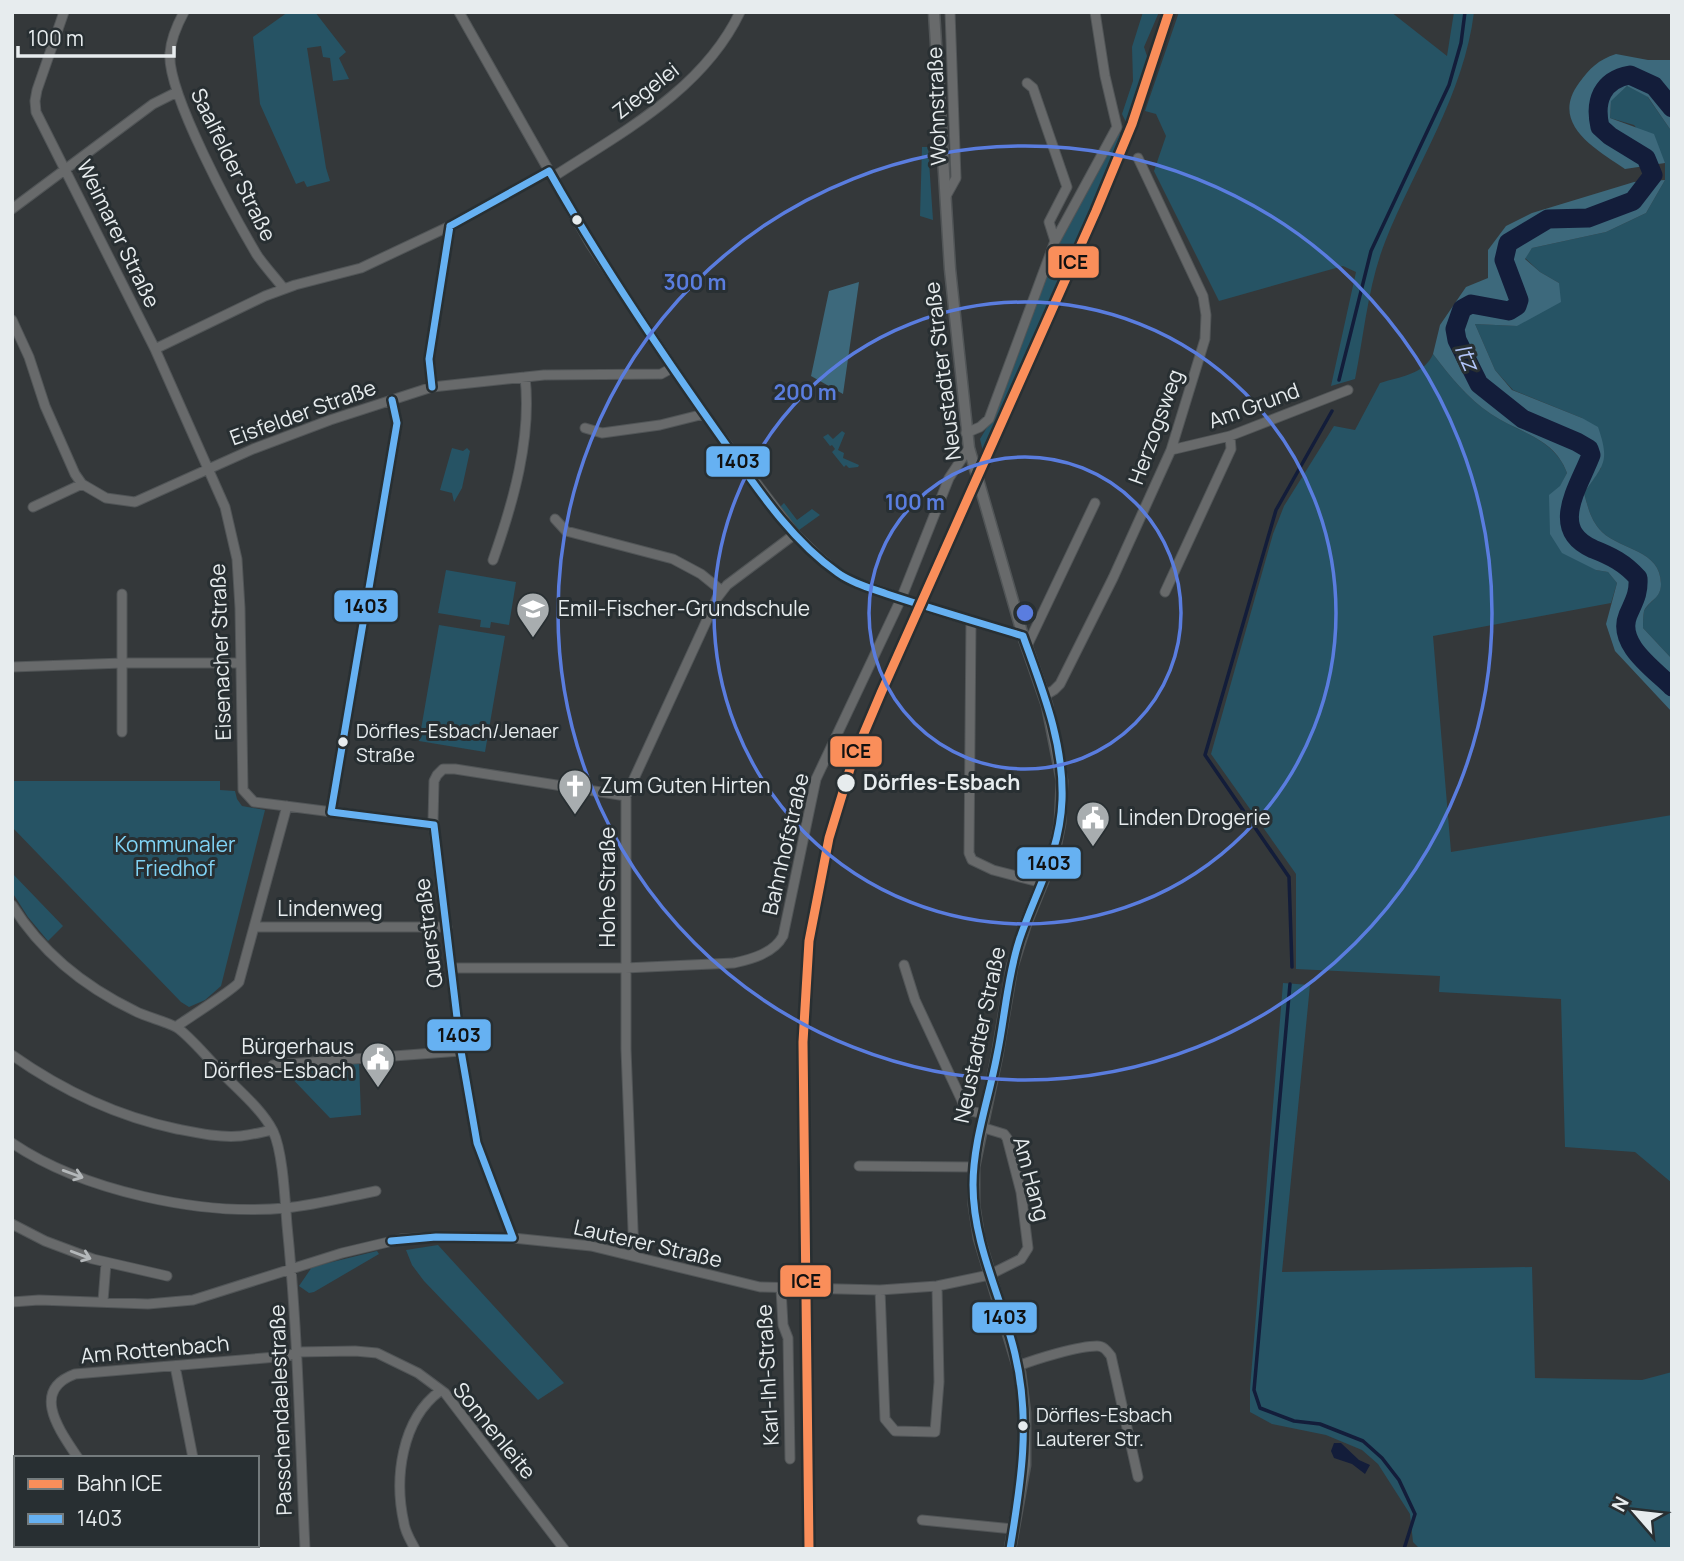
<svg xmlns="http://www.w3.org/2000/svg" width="1684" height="1561" viewBox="0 0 1684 1561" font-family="Manrope,sans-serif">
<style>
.green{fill:#265364}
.forest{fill:#3d697c}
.water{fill:#131d3a}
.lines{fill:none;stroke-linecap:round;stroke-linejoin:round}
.stream{stroke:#131d3a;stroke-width:3.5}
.river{stroke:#131d3a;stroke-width:19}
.minor-casing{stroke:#515557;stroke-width:11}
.tertiary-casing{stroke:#515557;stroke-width:13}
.minor{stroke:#686a6b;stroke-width:9}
.tertiary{stroke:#686a6b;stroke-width:10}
.rail{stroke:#6e7172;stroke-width:3.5}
.bus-1-casing{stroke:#282f32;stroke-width:12}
.bus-1{stroke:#66b1f2;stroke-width:7}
.rail-1-casing{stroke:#282f32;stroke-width:14}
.rail-1{stroke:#fa8e5a;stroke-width:9}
.oneway{stroke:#b4b8ba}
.ring{fill:none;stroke:#5a7ddf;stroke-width:3.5}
.bus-dot{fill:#e7ecee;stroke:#282f32;stroke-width:2.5}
.labels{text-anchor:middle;stroke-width:6;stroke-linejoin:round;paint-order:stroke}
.bus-label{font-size:19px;fill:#e7ecee;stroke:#282f32;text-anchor:start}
.street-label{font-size:21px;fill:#e7ecee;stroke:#282f32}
.poi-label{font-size:21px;fill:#e7ecee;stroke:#282f32;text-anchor:start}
.stop-label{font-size:21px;font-weight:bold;fill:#e7ecee;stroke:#282f32;text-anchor:start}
.park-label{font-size:21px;fill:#80d3f5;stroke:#282f32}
.water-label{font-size:23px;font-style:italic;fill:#b2c5f9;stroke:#282f32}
.centre{fill:#5a7ddf;stroke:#282f32;stroke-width:3.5}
.ring-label{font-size:21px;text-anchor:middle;font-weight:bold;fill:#5a7ddf;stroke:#282f32;stroke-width:6;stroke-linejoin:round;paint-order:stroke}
.line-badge{stroke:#282f32;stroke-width:2.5}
.pale-badge-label{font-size:19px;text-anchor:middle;font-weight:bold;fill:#111}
</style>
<rect width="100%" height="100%" fill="#34383a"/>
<!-- green -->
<path class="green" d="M288,12H315L346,52L339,58L349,79L333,81L330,58L323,57L321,46L307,48L326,168L330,181L307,187L304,181L296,184L260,104L253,37Z
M1143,12H1159L1144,47L1148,59L1126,122L1122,114L1133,81L1132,47Z
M1179,12H1391L1447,56L1454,12H1474C1464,95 1415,166 1385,242C1368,285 1364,335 1355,379L1331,386L1356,272L1343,266L1219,301L1154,171L1166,136L1156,114L1145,111Z
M1627,86L1647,96L1672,132V659L1643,628C1643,623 1643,616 1644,611C1649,601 1661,598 1661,584C1661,550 1621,550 1602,532C1591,521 1588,508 1584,493L1601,468L1582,418L1513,390L1495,370L1475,324L1517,326L1559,283L1540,272L1525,258L1532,248L1606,232L1646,213L1665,180V163L1634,125L1610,118L1611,100Z
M1118,132L1124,138L983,452L980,439L994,416L1057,243Z
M922,147H928L933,220L920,216Z
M1433,354C1450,376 1467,398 1491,414C1519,433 1554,438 1567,473L1560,487L1596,570L1608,572L1617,583L1611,603L1433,636L1451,852L1672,815V1183L1635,1152L1565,1147L1561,999L1439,992L1440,976L1296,969V874L1211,754L1273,534L1284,506L1334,426L1355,430L1380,383C1399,377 1425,374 1433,354Z
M842,431L845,433L838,450L844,453L843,458L859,465L858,467L849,468L846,465L844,467L832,452L835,449L832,445L830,446L823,437L828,434L833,439Z
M452,448L463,451L467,448L470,451L462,488L454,502L452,493L440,490Z
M784,503L797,520L812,509L820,515L799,530L780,507Z
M446,570L516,582L509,625L491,622L490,628L480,627L481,620L438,613Z
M439,625L505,636L485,752L419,741Z
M12,781H220V790L235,791L237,799L242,806L265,810L221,986L205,1000L189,1007L181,1002L12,827Z
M12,873L63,926L48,941L28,917L12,892Z
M1283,983L1310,985L1282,1272L1532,1267L1535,1378L1642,1380L1672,1372V1549H1420L1413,1542L1410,1514L1378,1464L1362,1450L1326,1435L1272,1424L1250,1412V1389Z
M359,1062L361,1115L330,1118L282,1068Z
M438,1245L564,1383L538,1400L424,1281L412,1265L406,1250Z
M377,1251L379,1254L314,1292L309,1293L299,1286L312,1267Z
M12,1468L16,1473V1545H46L47,1549H12Z"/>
<!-- forest -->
<path class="forest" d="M1616,54L1648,60H1672V132L1648,97L1627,86L1611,101L1610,118L1654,134L1665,163L1625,169C1596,149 1549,124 1579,83C1590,68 1598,60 1616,54Z
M1665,180L1646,213L1606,232L1532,248L1525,259L1540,272L1559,283L1561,302L1517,326L1475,324L1495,370L1512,390L1582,418L1598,427C1610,462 1604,464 1584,493C1588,508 1591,521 1602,532C1621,550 1661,550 1661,584C1661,599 1649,600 1644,611C1643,616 1643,623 1643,628L1672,659V712L1615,651L1606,624L1617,583L1608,572L1596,570L1562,553L1550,534L1549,495L1560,486L1567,473C1555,438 1519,433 1491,414C1467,398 1450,376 1433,354L1440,325L1466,287L1488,278V250L1506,226L1532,213L1634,182Z
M859,282L843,394L811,376L829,291Z"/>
<!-- water -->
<path class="water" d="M1334,1443H1341L1359,1460L1370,1465L1365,1474L1352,1464L1334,1458L1331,1451Z"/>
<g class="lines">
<!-- stream -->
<path class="stream" d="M1339,380L1371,251L1449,85L1461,43L1465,12
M1292,967L1289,877L1205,755L1276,510L1332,411
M1290,984L1254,1390L1260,1408L1294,1421L1320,1424L1363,1441L1382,1458L1399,1480L1415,1514L1404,1549
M12,1462L16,1466
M58,1545L59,1549"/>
<!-- river -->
<path class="river" d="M1672,108L1654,86L1630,75C1602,80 1594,101 1600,127L1610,136L1646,158L1653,175L1633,201L1588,218L1548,219L1508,243L1504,260L1519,300L1517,306L1509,311L1471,304L1462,309L1455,329L1457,340L1479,384L1523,419L1577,442L1589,449L1591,455C1579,487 1548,529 1593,549C1611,556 1625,563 1638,578C1639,594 1634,601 1628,615C1616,644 1654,669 1672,687"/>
<!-- minor casing -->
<g class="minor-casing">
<path id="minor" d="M64,12L37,90L35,101L36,112L155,349L225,507L237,559L240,608L243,790L254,802L434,825
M184,12C177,25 171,38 170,53C166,92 235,218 257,255C265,267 275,277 284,289
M459,12L591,245L704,414L795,534L820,558L839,574L854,582L919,605L1023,636
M1027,83L1033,88L1067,187L1049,222L1055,241
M553,177C622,132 703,90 740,12
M946,196L956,178L950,12
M12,209L153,104L177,92
M12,320L29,357L45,406L75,474L82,484L106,498L135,502L253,449L330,420L432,387L544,375L661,374L672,368
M155,349L265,296L295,285L361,268L450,226L549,171
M432,387L429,359L450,226
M585,428L602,433L660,425L704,414
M966,433L980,427L989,419L1055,241L1117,127L1105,76L1095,12
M1171,450L1230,436L1348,390
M33,507L82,484
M555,519L566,531L673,559L701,574L722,591
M493,560C513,503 532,438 525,377
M1165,592L1231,449L1230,436
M122,594V732
M971,620L969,853L972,860L993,870L1043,883
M1027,646L1095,503
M12,667L123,663H239
M1044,696L1054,690L1060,684L1113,578L1171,450L1205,339L1206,315L1203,296L1138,158
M331,812L397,423L392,400
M12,905C42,953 85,987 135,1011C146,1017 172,1023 179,1029C194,1041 207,1057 220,1071C237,1089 261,1108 273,1131C283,1152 285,1200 287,1225C298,1333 300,1441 305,1549
M255,927H447
M904,965L915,1000L963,1103L971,1111L983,1114
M451,968H625L734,963C752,959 774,953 783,936L816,779L901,599L949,478L969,448
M177,1026C187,1019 236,988 239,982L287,806
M12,1055C63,1091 116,1116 177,1129C197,1133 220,1138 241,1136C251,1135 262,1132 272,1130
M273,1065L461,1051
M12,1143C83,1191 201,1216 286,1208C316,1205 346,1197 376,1191
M859,1166L974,1167
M12,1224L45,1241L93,1259L167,1276
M513,1238L477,1143L461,1051L433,821L434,781L437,775L443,769H455L626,796
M634,1255L626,1049V796L717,598L727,585L795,534
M781,1289L783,1325L788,1338L790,1459
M880,1290L885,1419L895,1431L935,1432L939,1382L937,1286
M103,1301L106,1263
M12,1302L39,1300L148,1304L193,1300L342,1253L401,1239L436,1237L513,1238L591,1246L760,1287L880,1290L937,1286L989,1275L1021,1259L1028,1248L1021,1192L1007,1138L1004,1134L981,1127
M175,1366L193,1458
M1018,1366C1036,1359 1078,1346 1097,1346C1104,1346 1107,1351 1111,1356L1138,1477
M78,1458C61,1432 29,1391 75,1374L288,1356L297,1352L355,1351L377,1353L418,1373L445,1393L564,1549
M922,1520L1013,1529
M104,1545V1549
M198,1545V1549
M415,1549C411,1541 405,1532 404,1523C394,1479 401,1420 440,1391"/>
</g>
<!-- tertiary casing -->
<g class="tertiary-casing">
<path id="tertiary" d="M934,12L950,269L969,448L1023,636L1047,705L1062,781L1060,823L1054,854L1026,923L1012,967L997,1056L974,1167V1205L979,1238L1020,1373L1025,1413V1465L1010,1549"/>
</g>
<!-- minor -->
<use href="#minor" class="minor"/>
<!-- tertiary -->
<use href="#tertiary" class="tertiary"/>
<!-- rail -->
<path class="rail" d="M1162,22L1166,12"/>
<!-- bus-1 casing -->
<g class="bus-1-casing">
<path id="bus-1" d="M549,171C600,262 658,348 718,433C753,482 788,538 838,573C852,583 870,588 887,594C932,609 977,622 1023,636
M450,226L549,171
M432,387L429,359L450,226
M331,812L397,423L392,400
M331,812L434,825
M434,825L461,1051L477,1143L513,1238
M391,1241L436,1237L513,1238
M1010,1549C1021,1483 1031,1421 1015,1354C1002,1298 973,1245 973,1185C973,1141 989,1098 997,1055C1005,1017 1007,978 1019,941C1035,892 1060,854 1062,800C1064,742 1042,689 1023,636"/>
</g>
<!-- bus-1 -->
<use href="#bus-1" class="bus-1"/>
<!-- rail-1 casing -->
<g class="rail-1-casing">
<path id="rail-1" d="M809,1549L803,1042L809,941L829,838L853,759L881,693L1096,211L1132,124L1169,12"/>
</g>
<!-- rail-1 -->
<use href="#rail-1" class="rail-1"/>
</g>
<!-- one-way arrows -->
<defs><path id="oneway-shaft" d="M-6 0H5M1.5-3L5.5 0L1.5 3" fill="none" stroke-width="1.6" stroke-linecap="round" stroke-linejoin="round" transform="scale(1.75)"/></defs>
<g class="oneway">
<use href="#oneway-shaft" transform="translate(73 1174) rotate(20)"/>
<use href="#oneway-shaft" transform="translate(81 1255) rotate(21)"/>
</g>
<!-- distance rings -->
<g class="ring">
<circle cx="1025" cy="613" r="156"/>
<circle cx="1025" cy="613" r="311"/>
<circle cx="1025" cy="613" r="467"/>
</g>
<!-- icons -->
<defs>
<g id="school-pin" transform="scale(1.75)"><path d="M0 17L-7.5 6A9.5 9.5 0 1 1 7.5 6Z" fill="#a8adaf" stroke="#282f32"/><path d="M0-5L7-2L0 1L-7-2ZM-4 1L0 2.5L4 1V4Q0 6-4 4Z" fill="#fff"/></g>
<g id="church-pin" transform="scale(1.75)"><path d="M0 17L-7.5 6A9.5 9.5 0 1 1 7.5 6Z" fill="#a8adaf" stroke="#282f32"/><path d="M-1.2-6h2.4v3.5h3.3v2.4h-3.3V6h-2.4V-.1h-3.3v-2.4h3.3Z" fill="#fff"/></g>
<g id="civic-pin" transform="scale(1.75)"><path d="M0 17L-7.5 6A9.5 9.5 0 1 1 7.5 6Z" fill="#a8adaf" stroke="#282f32"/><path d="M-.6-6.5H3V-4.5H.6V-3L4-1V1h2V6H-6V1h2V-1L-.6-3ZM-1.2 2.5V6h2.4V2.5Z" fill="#fff"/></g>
</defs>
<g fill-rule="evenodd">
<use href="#school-pin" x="533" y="609"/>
<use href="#church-pin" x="575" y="786"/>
<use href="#civic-pin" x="1093" y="818"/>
<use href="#civic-pin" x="378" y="1059"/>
</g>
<!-- markers -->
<g class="bus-dot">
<circle cx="577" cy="220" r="6"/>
<circle cx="343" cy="742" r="6"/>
<circle cx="846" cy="783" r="10"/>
<circle cx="1023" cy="1426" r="6"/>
</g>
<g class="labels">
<!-- bus labels -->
<g class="bus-label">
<text x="356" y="738">Dörfles-Esbach/Jenaer<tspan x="356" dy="24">Straße</tspan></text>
<text x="1036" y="1422">Dörfles-Esbach<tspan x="1036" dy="24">Lauterer Str.</tspan></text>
</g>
<!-- street labels -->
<g class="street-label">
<text transform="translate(646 91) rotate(-38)" y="7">Ziegelei</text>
<text transform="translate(937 106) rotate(-92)" y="7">Wohnstraße</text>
<text transform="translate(233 165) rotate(64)" y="7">Saalfelder Straße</text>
<text transform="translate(118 234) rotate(64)" y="7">Weimarer Straße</text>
<text transform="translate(943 371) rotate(-97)" y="7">Neustadter Straße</text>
<text transform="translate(1254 406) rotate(-20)" y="7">Am Grund</text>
<text transform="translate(303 413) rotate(-20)" y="7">Eisfelder Straße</text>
<text transform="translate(1156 427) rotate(-70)" y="7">Herzogsweg</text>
<text transform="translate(221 652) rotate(-92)" y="7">Eisenacher Straße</text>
<text transform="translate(786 844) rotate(-77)" y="7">Bahnhofstraße</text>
<text transform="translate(608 887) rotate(-90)" y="7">Hohe Straße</text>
<text x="330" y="916">Lindenweg</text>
<text transform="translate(429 933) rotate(-97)" y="7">Querstraße</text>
<text transform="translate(980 1035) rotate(-78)" y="7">Neustadter Straße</text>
<text transform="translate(1031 1179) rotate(75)" y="7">Am Hang</text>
<text transform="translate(648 1244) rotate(13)" y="7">Lauterer Straße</text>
<text transform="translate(155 1350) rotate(-5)" y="7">Am Rottenbach</text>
<text transform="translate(768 1375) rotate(-93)" y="7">Karl-Ihl-Straße</text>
<text transform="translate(281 1410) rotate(-92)" y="7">Passchendaelestraße</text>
<text transform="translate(494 1431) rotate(51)" y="7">Sonnenleite</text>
</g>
<!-- poi labels -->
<g class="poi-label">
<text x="558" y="616">Emil-Fischer-Grundschule</text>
<text x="600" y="793">Zum Guten Hirten</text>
<text x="1118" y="825">Linden Drogerie</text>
<text x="354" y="1054" text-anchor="end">Bürgerhaus<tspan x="354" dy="24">Dörfles-Esbach</tspan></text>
</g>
<!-- stop labels -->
<g class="stop-label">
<text x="863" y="790">Dörfles-Esbach</text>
</g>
<!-- park labels -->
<g class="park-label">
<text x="175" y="852">Kommunaler<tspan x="175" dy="24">Friedhof</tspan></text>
</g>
<!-- water labels -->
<g class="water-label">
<text transform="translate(1467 357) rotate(66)" y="8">Itz</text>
</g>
</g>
<circle cx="1025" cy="613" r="10" class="centre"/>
<g class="ring-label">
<text x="695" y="290">300 m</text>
<text x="805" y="400">200 m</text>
<text x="915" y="510">100 m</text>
</g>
<g class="line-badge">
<rect x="1047" y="245" width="53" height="34" rx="7" fill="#fa8e5a"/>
<rect x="705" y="445" width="66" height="33" rx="7" fill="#66b1f2"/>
<rect x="333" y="589" width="66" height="34" rx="7" fill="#66b1f2"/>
<rect x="829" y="735" width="54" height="33" rx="7" fill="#fa8e5a"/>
<rect x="1016" y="846" width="66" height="34" rx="7" fill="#66b1f2"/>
<rect x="426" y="1018" width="66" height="34" rx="7" fill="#66b1f2"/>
<rect x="779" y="1264" width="53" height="34" rx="7" fill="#fa8e5a"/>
<rect x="971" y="1301" width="67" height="33" rx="7" fill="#66b1f2"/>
</g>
<g class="pale-badge-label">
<text x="1073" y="269">ICE</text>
<text x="738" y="468">1403</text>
<text x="366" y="613">1403</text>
<text x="856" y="758">ICE</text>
<text x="1049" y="870">1403</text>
<text x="459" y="1042">1403</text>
<text x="806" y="1288">ICE</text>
<text x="1005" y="1324">1403</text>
</g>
<!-- border -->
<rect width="1684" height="1561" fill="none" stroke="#e7ecee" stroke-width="28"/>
<!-- legend -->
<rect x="14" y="1456" width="245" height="91" fill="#282f32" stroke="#747b7d" stroke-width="2"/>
<rect x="28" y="1479" width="35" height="10" fill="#fa8e5a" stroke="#747b7d" stroke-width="2"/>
<text x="77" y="1491" font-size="21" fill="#e7ecee">Bahn ICE</text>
<rect x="28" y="1514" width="35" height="10" fill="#66b1f2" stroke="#747b7d" stroke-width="2"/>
<text x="77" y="1526" font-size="21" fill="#e7ecee">1403</text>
<!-- north arrow -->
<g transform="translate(1635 1512) rotate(298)" stroke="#282f32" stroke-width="5" paint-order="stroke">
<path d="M0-5L12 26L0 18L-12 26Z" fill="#e7ecee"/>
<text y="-10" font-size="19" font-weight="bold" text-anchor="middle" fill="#e7ecee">N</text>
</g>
<!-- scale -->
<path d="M18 46v10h156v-10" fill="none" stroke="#e7ecee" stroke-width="3.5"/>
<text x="28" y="46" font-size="21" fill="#e7ecee" stroke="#282f32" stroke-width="5" paint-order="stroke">100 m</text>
</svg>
